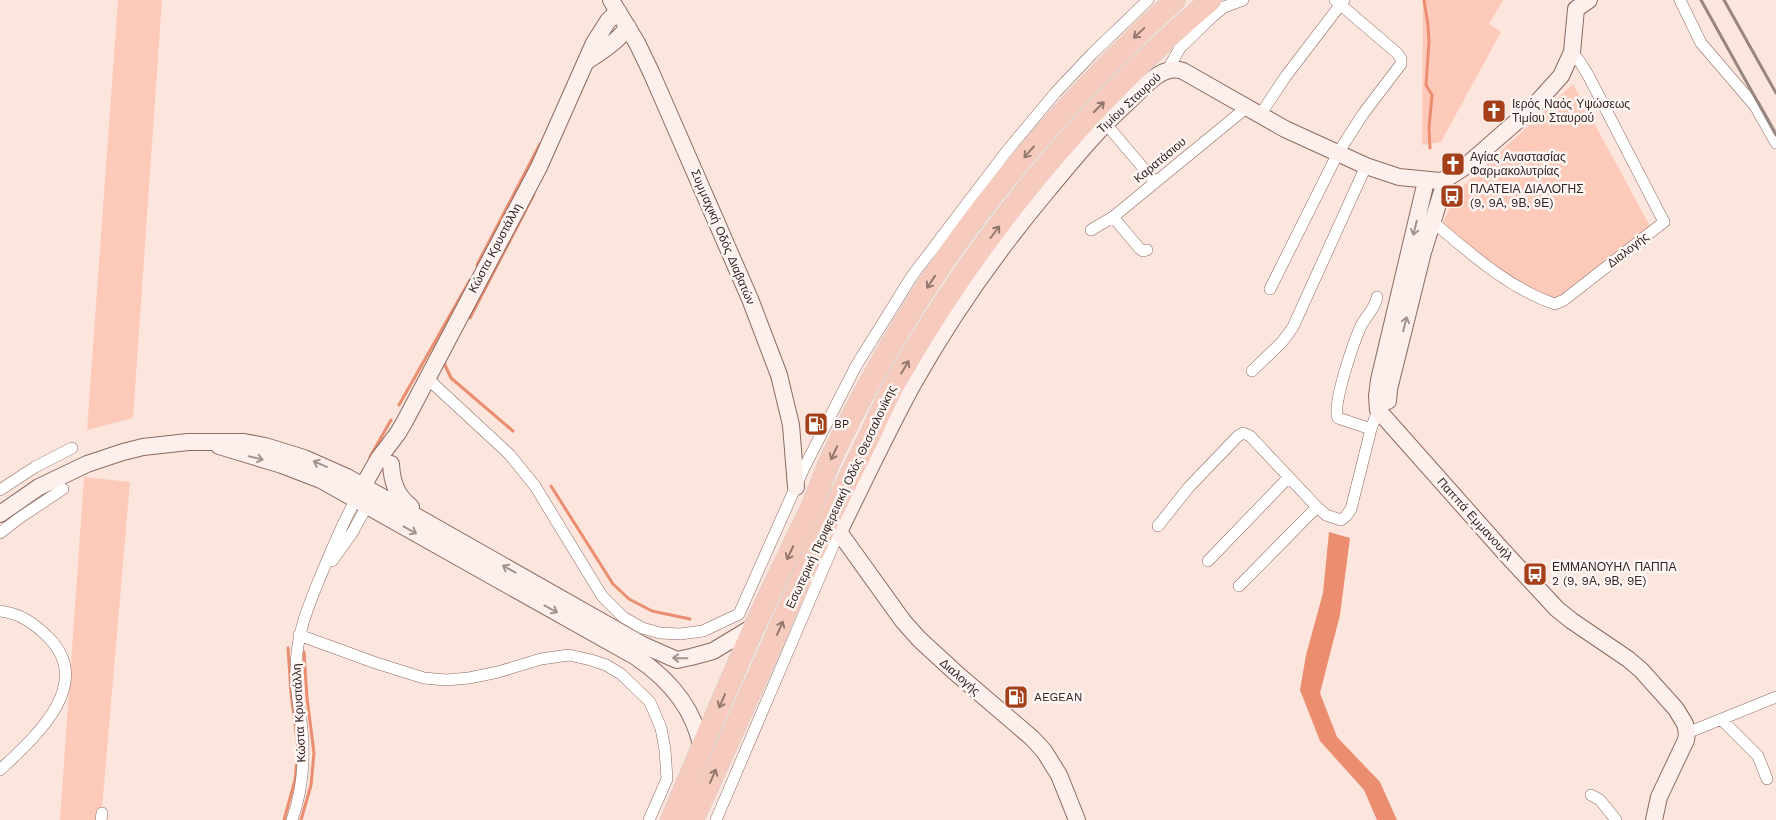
<svg xmlns="http://www.w3.org/2000/svg" width="1776" height="820" viewBox="0 0 1776 820" font-family="'Work Sans',sans-serif">
<style>
.green{fill:#fdcaba}
.water{fill:#eb8d6f}
.lines{fill:none;stroke-linecap:round;stroke-linejoin:round}
.stream{stroke:#eb8d6f;stroke-width:3}
.street-casing{stroke:#8c6a5f;stroke-width:12}
.secondary-casing{stroke:#8c6a5f;stroke-width:18}
.highway-casing{stroke:#d2cfce;stroke-width:22}
.street{stroke:#fff;stroke-width:11}
.secondary{stroke:#fcefec;stroke-width:16}
.highway{stroke:#f6cbbe;stroke-width:21}
.rail{stroke:#97857f;stroke-width:3}
.oneway{stroke:#94776e}
.oneway2{stroke:#a19390}
.labels{text-anchor:middle;stroke-width:5;stroke-linejoin:round;paint-order:stroke}
.street-label{font-size:12px;fill:#31231f;stroke:#fef6f3}
.poi-label{font-size:12px;fill:#31231f;stroke:#fef6f3;text-anchor:start}
</style>
<rect width="100%" height="100%" fill="#fce5dd"/>
<!-- green -->
<path class="green" d="M118,0H162L133,418L87,430Z
M1423,0H1503L1489,24L1501,32L1441,142L1422,145Z
M1573,84L1650,226L1554,301L1497,269L1443,223L1456,193Z
M84,477L130,482L101,820H60Z"/>
<!-- water -->
<path class="water" d="M1329,532L1350,538L1340,615L1320,693L1337,737L1380,782L1397,820H1377L1364,790L1320,741L1300,690L1306,655L1323,593Z"/>
<g class="lines">
<!-- stream -->
<path class="stream" d="M1424,0L1428,25L1429,42L1426,85L1432,95L1429,128L1430,148
M477,265L540,144
M470,318L534,194
M444,363L451,378L513,431
M399,405L470,280
M370,457L391,420
M551,486L613,584L629,599L652,611L690,619
M284,820L295,780L298,748L291,693L288,648
M301,820L311,785L314,753L307,698L304,652"/>
<!-- street casing -->
<g class="street-casing">
<path id="street" d="M1680,0L1701,43L1755,106L1776,143
M1168,69L1180,48L1213,16L1224,7L1243,0
M1260,115L1286,76L1344,0
M1106,124L1155,182
M1113,217L1140,249L1143,251L1147,250
M1433,222C1470,253 1508,288 1555,304L1564,300L1664,222L1588,75L1580,62L1572,52
M1091,230L1113,217L1246,108
M1270,289L1338,153L1363,114L1401,64V59L1397,53L1335,0
M1252,371L1282,342L1293,327L1366,166
M427,378L509,454L535,486L602,596L623,617L642,628L660,633L680,634L703,631L739,614L804,468L856,366L912,276L1006,152L1056,92L1092,54L1148,0
M1371,429L1338,418C1331,407 1355,338 1362,324C1367,315 1376,307 1377,297
M0,490L35,467L72,448
M1158,526L1189,487L1238,436L1243,433L1250,436L1317,507L1326,515L1341,520L1346,516L1351,509L1371,429L1378,410
M0,533L18,519L63,489
M332,561L352,533L367,506
M1208,561L1288,478
M1239,586L1317,507
M0,611C21,614 34,623 49,638C95,685 34,738 0,770
M299,635L376,663L424,678L446,680L469,678L498,672L541,659L569,655L591,660L606,665L621,674L650,702L661,728L665,750L667,779L649,820
M1722,720L1758,756L1767,779
M1687,733L1776,697
M1591,795L1600,800L1616,820
M101,820L102,813
M292,820C301,795 304,768 303,742C302,718 295,694 296,670C296,634 308,607 321,575C332,549 342,524 356,499
M716,820L839,532"/>
</g>
<!-- secondary casing -->
<g class="secondary-casing">
<path id="secondary" d="M611,0L637,43L651,72L750,299L779,375L791,425L796,487
M587,61C601,52 618,41 628,27
M1426,181L1379,380L1377,396L1378,410L1504,552L1557,609L1572,621L1628,659L1641,670L1676,709L1685,724L1687,733L1686,740L1659,797L1654,820
M1388,401L1389,389L1423,252L1446,179
M219,446L282,465L321,480L636,657C669,679 695,710 702,750
M391,464C392,482 396,495 411,507
M358,495L379,458L398,433L405,421L539,167L594,43L608,21L618,11
M0,514L39,487L87,464L123,452L143,447L188,442H244L265,446L304,458L347,477L643,645L677,660L691,657L713,651L756,625
M1077,820L1059,775L1044,751L1032,738L956,673L919,639L903,621L839,532C863,483 886,434 912,386C951,316 997,251 1048,190C1073,160 1098,129 1127,103C1142,90 1161,63 1183,71L1285,129L1366,166L1399,177L1440,181L1446,179L1463,168L1484,150L1532,108L1561,76L1572,52L1576,9L1589,0"/>
</g>
<!-- highway casing -->
<g class="highway-casing">
<path id="highway" d="M671,820C698,757 724,694 752,632C770,592 790,552 809,512C818,493 824,473 833,454C857,404 884,355 913,308C984,194 1076,91 1175,0
M693,820C732,735 770,649 808,564C829,519 850,475 872,431C880,413 888,395 898,378C979,236 1086,106 1211,0"/>
</g>
<!-- street -->
<use href="#street" class="street"/>
<!-- secondary -->
<use href="#secondary" class="secondary"/>
<!-- highway -->
<use href="#highway" class="highway"/>
<!-- rail -->
<path class="rail" d="M1701,0L1776,135
M1724,0L1776,93"/>
</g>
<!-- one-way arrows -->
<defs><path id="oneway-shaft" d="M-6 0H5M1.5-3L5.5 0L1.5 3" fill="none" stroke-width="1.6" stroke-linecap="round" stroke-linejoin="round" transform="scale(1.25)"/></defs>
<g class="oneway">
<use href="#oneway-shaft" transform="translate(1139 33) rotate(137)"/>
<use href="#oneway-shaft" transform="translate(1099 107) rotate(-45)"/>
<use href="#oneway-shaft" transform="translate(1029 152) rotate(131)"/>
<use href="#oneway-shaft" transform="translate(995 232) rotate(-53)"/>
<use href="#oneway-shaft" transform="translate(931 282) rotate(124)"/>
<use href="#oneway-shaft" transform="translate(905 367) rotate(-59)"/>
<use href="#oneway-shaft" transform="translate(834 453) rotate(115)"/>
<use href="#oneway-shaft" transform="translate(790 553) rotate(115)"/>
<use href="#oneway-shaft" transform="translate(780 628) rotate(-66)"/>
<use href="#oneway-shaft" transform="translate(722 701) rotate(114)"/>
<use href="#oneway-shaft" transform="translate(713 776) rotate(-66)"/>
</g>
<g class="oneway2">
<use href="#oneway-shaft" transform="translate(1415 228) rotate(104)"/>
<use href="#oneway-shaft" transform="translate(1405 324) rotate(-76)"/>
<use href="#oneway-shaft" transform="translate(256 458) rotate(14)"/>
<use href="#oneway-shaft" transform="translate(320 464) rotate(-157)"/>
<use href="#oneway-shaft" transform="translate(410 530) rotate(29)"/>
<use href="#oneway-shaft" transform="translate(509 569) rotate(-151)"/>
<use href="#oneway-shaft" transform="translate(551 609) rotate(29)"/>
<use href="#oneway-shaft" transform="translate(680 658) rotate(-179)"/>
</g>
<!-- icons -->
<defs>
<g id="church-square" transform="scale(1.25)"><rect x="-9" y="-9" width="18" height="18" rx="4" fill="#a53f1a" stroke="#fef6f3"/><path d="M-1.2-6h2.4v3.5h3.3v2.4h-3.3V6h-2.4V-.1h-3.3v-2.4h3.3Z" fill="#fff"/></g>
<g id="bus-square" transform="scale(1.25)"><rect x="-9" y="-9" width="18" height="18" rx="4" fill="#a53f1a" stroke="#fef6f3"/><path d="M-5-6H5V4H4V6H2V4H-2V6H-4V4H-5ZM-3.5-4V0h7V-4ZM-3.5 1.2v1.5H-2V1.2ZM2 1.2v1.5H3.5V1.2Z" fill="#fff"/></g>
<g id="fuel-square" transform="scale(1.25)"><rect x="-9" y="-9" width="18" height="18" rx="4" fill="#a53f1a" stroke="#fef6f3"/><path d="M-5.5-6h7V0h2V4h1.3V-2.5L3-4.5l.8-.8L6-3V5H2.5V1h-1V6h-7ZM-4.2-4.7v3.2H.2V-4.7Z" fill="#fff"/></g>
</defs>
<g fill-rule="evenodd">
<use href="#church-square" x="1494" y="111"/>
<use href="#church-square" x="1453" y="164"/>
<use href="#bus-square" x="1452" y="196"/>
<use href="#fuel-square" x="816" y="424"/>
<use href="#bus-square" x="1535" y="574"/>
<use href="#fuel-square" x="1016" y="697"/>
</g>
<g class="labels">
<!-- street labels -->
<g class="street-label">
<text transform="translate(1129 103) rotate(-43)" y="4">Τιμίου Σταυρού</text>
<text transform="translate(1160 160) rotate(-40)" y="4">Καρατάσιου</text>
<text transform="translate(723 237) rotate(67)" y="4">Συμμαχική Οδός Διαβατών</text>
<text transform="translate(495 248) rotate(-62)" y="4">Κώστα Κρυστάλλη</text>
<text transform="translate(1628 250) rotate(-38)" y="4">Διαλογής</text>
<text transform="translate(841 497) rotate(-65)" y="4">Εσωτερική Περιφερειακή Οδός Θεσσαλονίκης</text>
<text transform="translate(1475 519) rotate(48)" y="4">Παππά Εμμανουήλ</text>
<text transform="translate(960 677) rotate(41)" y="4">Διαλογής</text>
<text transform="translate(299 713) rotate(-93)" y="4">Κώστα Κρυστάλλη</text>
</g>
<!-- poi labels -->
<g class="poi-label">
<text x="1512" y="108">Ιερός Ναός Υψώσεως<tspan x="1512" dy="14">Τιμίου Σταυρού</tspan></text>
<text x="1470" y="161">Αγίας Αναστασίας<tspan x="1470" dy="14">Φαρμακολυτρίας</tspan></text>
<text x="1470" y="193">ΠΛΑΤΕΙΑ ΔΙΑΛΟΓΗΣ<tspan x="1470" dy="14">(9, 9Α, 9Β, 9Ε)</tspan></text>
<text x="834" y="428">BP</text>
<text x="1552" y="571">ΕΜΜΑΝΟΥΗΛ ΠΑΠΠΑ<tspan x="1552" dy="14">2 (9, 9Α, 9Β, 9Ε)</tspan></text>
<text x="1034" y="701">AEGEAN</text>
</g>
</g>
</svg>
